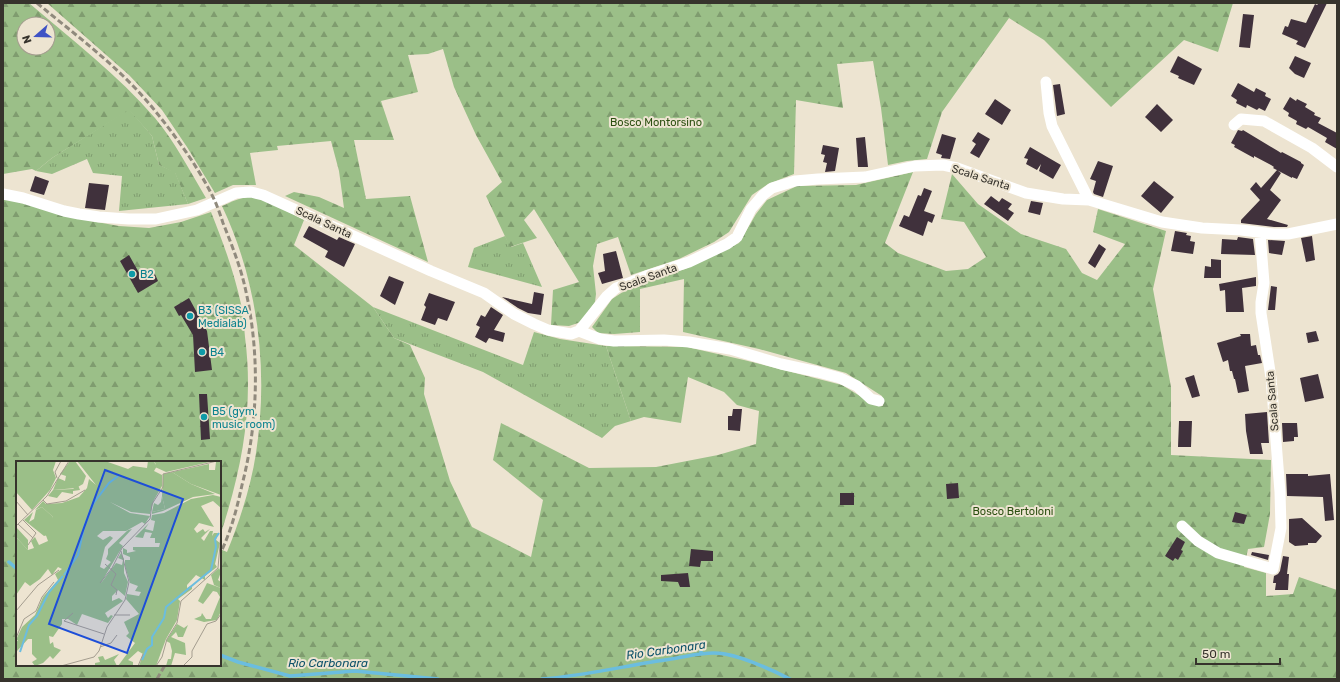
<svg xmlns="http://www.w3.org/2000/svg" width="1340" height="682" viewBox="0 0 1340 682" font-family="Rubik,sans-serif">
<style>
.grass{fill:url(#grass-tufts)}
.forest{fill:url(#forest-firs);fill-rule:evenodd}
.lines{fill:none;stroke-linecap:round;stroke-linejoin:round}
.stream{stroke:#6bbddf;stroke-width:3.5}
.building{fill:#40313c}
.street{stroke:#fff;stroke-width:11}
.rail{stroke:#908a7d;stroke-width:3;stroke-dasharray:6 3;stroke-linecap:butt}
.culture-dot{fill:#0f9aa8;stroke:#ede4d1;stroke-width:1.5}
.labels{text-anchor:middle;stroke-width:4;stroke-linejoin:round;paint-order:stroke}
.park-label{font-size:11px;fill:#2c5011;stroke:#ede4d1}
.street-label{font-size:11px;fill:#36332c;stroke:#ede4d1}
.culture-label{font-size:11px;fill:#0d838f;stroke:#ede4d1;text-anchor:start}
.water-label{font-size:12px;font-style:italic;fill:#0e526a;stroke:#ede4d1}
.inset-river{fill:none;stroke:#6bbddf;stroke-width:2}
.inset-road{fill:none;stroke:#a49d8f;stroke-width:1}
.view{fill:#1d4ed8;fill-opacity:0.15;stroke:#1d4ed8;stroke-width:2}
.inset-edge{fill:none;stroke:#36332c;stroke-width:2}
</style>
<defs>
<pattern id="grass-tufts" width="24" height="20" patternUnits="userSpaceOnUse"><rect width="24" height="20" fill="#9bbf88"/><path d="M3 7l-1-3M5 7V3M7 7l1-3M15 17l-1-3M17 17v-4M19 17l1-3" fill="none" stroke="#7f9c6f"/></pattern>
<pattern id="forest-firs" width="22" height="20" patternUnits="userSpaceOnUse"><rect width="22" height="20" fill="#9bbf88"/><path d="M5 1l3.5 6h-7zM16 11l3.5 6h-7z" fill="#7f9c6f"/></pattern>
</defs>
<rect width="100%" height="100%" fill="#ede4d1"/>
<!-- grass -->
<path class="grass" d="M129,109L152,136L159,165L175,172L188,204L119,211L122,176L93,173L87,159L52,174L36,171L52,158Z
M505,236L511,247L523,243L542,287L468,267L474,248Z
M373,307L523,365L534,332L560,339L606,346L631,421L615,426L602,438L483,372L394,338Z"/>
<!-- forest -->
<path class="forest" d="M3,3H29C72,40 118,75 155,118C175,142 190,171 206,198L188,204L175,173L159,165L152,136L129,110L52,158L36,171L32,169L3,174ZM24,24H48V48H24Z
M47,3H1233L1218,52L1184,40L1111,107L1044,40L1009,18L942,112L927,159L907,161L888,165L881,108L873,61L837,64L843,108L796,100L794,174L768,184L752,195L729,232L714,242L679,259L631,275L618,237L597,244L593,266L596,294L595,302L581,322L569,326L551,325L553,290L579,282L534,209L524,220L537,238L510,247L486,196L502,182L476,135L454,87L443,49L428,54L408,55L418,92L381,101L394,140H354L366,199L410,196L428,262L285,196L294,192L319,197L344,208L339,171L331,141L277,146L278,150L250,153L256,185H233L215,193L187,147L162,110L129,75Z
M913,172L885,243L898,253L946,271L968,269L986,257L964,222L941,219L952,174L978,204L1021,234L1066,249L1082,273L1097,280L1125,244L1093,232L1098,209L1166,231L1153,289L1171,387V455L1271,460L1270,514L1264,547L1248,549L1244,567L1266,573V596L1293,594L1299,577L1337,590V679H3V198L91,221L119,226L149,228L181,222L211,212C223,242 234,272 241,304C244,314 244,326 245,337C254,407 242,469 220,536V462H17V665H220V549L227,552C240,520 251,486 256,453C269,370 258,282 222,206C231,202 242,196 252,197C265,198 292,214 304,220L294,245L373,307L394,338L410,345L425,378L424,394L450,481L472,527L531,557L543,500L493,460L501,423L589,468L656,467L718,455L756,444L759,411L737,405L724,392L688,377L681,423L644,417L631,421L606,346L687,347L744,360L842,385L873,404L883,406L882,396L846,373L759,349L683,332L684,279L640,289V332L614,334L598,333L592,327L612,299L632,286L685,269L739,243L756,214L767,200L797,186L856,185Z"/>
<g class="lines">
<!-- stream -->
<path class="stream" d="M9,562L17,569
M701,654V645
M220,655L238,662L290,676L355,671L438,679
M542,679C585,676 628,665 671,659C688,656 708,651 725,654C747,658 770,669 790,679"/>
</g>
<!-- building -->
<path class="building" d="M1319,3H1327L1305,48L1296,44L1298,41L1282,34L1285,26L1288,27L1291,19L1306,23L1315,4L1317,5Z
M1243,14L1254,15L1250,48L1239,47Z
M1178,56L1202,69L1194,85L1178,78L1179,76L1170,72Z
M1295,56L1311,63L1304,78L1295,74L1289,68Z
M1238,83L1254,92L1256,88L1266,93L1265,96L1271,99L1265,111L1259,108L1257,110L1247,105L1246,108L1236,103L1237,100L1231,96Z
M1060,84L1065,114L1057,116L1053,85Z
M1290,97L1296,101L1297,99L1307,104L1305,107L1315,113L1314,115L1321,118L1318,123L1337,133V149L1325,142L1327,138L1308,127L1306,129L1296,124L1297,121L1288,116L1289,113L1283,109Z
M995,99L1011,110L1002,125L985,114Z
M1157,104L1173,120L1161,132L1145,117Z
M1238,130L1242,131L1243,130L1278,151L1281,153L1282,152L1301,162V163L1304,165L1297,179L1292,177V178L1273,168L1274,167L1271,165L1254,156V158L1234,147L1235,145L1231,143Z
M978,132L990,139L979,158L970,153L976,144L972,141Z
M942,134L956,138L950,159L941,158L942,155L936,153Z
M865,137L868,167H858L856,138Z
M823,145L839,148L835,171L825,172L827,163L823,162L825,155L821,154Z
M1030,147L1061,165L1053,179L1039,171L1041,164L1037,170L1026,164L1028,159L1024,158Z
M1098,161L1113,166L1103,197L1094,194L1093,192L1096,181L1090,179Z
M1277,170L1281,173L1270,190L1281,200L1267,219L1288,225L1287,227H1274L1241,223V220L1260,200L1250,189L1256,182L1261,188Z
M35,176L49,181L44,195L30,191Z
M1154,181L1174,197L1161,213L1141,196Z
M89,183L109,185L105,210L85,208Z
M924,188L932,191L924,211L935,215L932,223L928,221L923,236L899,226L904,215L909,217L918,195L921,196Z
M991,196L999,202L1002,198L1012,204L1008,209L1014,213L1008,221L984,204Z
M1031,201L1043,203L1040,215L1028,212Z
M309,226L337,240L339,237L355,244L344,267L325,257L328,251L303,237Z
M1175,231L1187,233L1186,235L1191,236L1190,241L1195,242L1193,254L1171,251Z
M1312,236L1315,260L1306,262L1301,238Z
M1238,237L1253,239L1255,255L1221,254L1222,239L1237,240Z
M1268,240L1285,241L1282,255L1269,253Z
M1099,244L1106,249L1095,268L1088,263Z
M616,251L623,278L602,284L598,273L605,271L603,254Z
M129,255L142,278L154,272L158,281L138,293L120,261Z
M1211,259L1221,260V278H1204L1205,266L1211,267Z
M389,276L404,282L395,305L380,296Z
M1256,277V286L1242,288L1244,312H1226L1225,290L1220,291L1219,284Z
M1271,286L1277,287L1275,310H1268Z
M534,292L544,294L541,315L528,313L518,308L502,297L532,304Z
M429,293L455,302L447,321L438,318L435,325L421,320L426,307L424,305Z
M189,298L207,331L212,370L195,372L193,335L181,315L179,316L174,307Z
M491,307L503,315L494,330L505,333L503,342L489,338L486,343L475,337L480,327L476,325L481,315L485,317Z
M1316,331L1319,341L1308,343L1306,333Z
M1240,334H1250L1251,346L1256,345L1258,355H1260L1262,363L1245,366L1249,391L1238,393L1235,379H1234L1232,371H1230L1228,360L1223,362L1217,343L1241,336Z
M1318,374L1324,398L1305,402L1300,378Z
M1194,375L1200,396L1192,398L1185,378Z
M199,394H207L210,439L201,440Z
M733,409H742L740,431L728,430V416H732Z
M1267,412L1269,443H1261L1263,454H1250L1246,431L1245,414Z
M1179,421H1192L1191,447H1178Z
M1282,423H1297L1298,437H1294V441L1283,442Z
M1286,474H1308V476L1330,474L1334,520L1325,521L1323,497L1287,496Z
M958,483L959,498L947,499L946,484Z
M840,493H854V505H840Z
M1235,512L1247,515L1244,524L1232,522Z
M1302,518L1322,536L1316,543H1308V545L1295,546L1289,542V519Z
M1177,537L1185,542L1181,550L1183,551L1178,560L1175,558L1173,561L1165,556Z
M691,549L713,551V561H701L700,567L689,566Z
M1252,552L1269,555L1268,560L1251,555Z
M1283,556L1289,557L1287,574H1289L1288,590H1275L1276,583H1273L1274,576L1278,574L1280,571Z
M688,573L690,587H680L678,582L661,581V575Z"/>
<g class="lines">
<!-- street -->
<path class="street" d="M1046,82L1049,113L1052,126L1089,200
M1234,125L1241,119L1264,121L1312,148L1337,167
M3,194L23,198L64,211L79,214L99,217L129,219H156L197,210L236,193L251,192L263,195L431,271L484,293L514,314L534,324L548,330L571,334L579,331L607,296L616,288L646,276L689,262L727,244L737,237L751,209L763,195L772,188L795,181L818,179L865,177L915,166L943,165L957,168L1026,193L1063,199L1089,200L1162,222L1202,228L1241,230L1274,234H1288L1337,224
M579,331L600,339L614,341L664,340L689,342L730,349L781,364L818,372L840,378L857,386L871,399L879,401
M1182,526L1198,541L1218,553L1273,569L1281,528L1280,492L1271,378L1261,313V302L1264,283L1260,233"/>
<!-- rail -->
<path class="rail" d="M37,3C78,37 123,70 156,112C177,138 198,167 213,197C217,205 220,214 223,223C231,243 239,263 244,283C260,349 259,419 242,485C237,508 231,532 220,554
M157,679L165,665"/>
</g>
<!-- markers -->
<g class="culture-dot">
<circle cx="132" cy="274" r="4"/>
<circle cx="190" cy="316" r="4"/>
<circle cx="202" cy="352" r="4"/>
<circle cx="204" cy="417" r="4"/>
</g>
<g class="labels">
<!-- park labels -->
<g class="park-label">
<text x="656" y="126">Bosco Montorsino</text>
<text x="1013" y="515">Bosco Bertoloni</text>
</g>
<!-- street labels -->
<g class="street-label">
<text transform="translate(981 177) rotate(18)" y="4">Scala Santa</text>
<text transform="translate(324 222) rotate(25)" y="4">Scala Santa</text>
<text transform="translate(648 277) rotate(-20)" y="4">Scala Santa</text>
<text transform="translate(1272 401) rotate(-95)" y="4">Scala Santa</text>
</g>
<!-- culture labels -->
<g class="culture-label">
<text x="140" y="278">B2</text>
<text x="198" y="314">B3 (SISSA<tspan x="198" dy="13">Medialab)</tspan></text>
<text x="210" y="356">B4</text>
<text x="212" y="415">B5 (gym,<tspan x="212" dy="13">music room)</tspan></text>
</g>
<!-- water labels -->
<g class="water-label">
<text transform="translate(666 650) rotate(-8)" y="4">Rio Carbonara</text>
<text x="328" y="667">Rio Carbonara</text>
</g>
</g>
<!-- overview -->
<g transform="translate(16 461)">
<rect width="205" height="205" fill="#ede4d1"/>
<path d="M137,0H198L150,11L139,6L140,3ZM204,0L205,34L175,23L156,11L193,3V9H199L200,1ZM62,24L64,29L57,30V33L46,31L41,37L32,35L37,29L57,28ZM146,35L149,48L136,51L138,42L142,44L145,41ZM26,46L37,56L32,74L28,75L8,59L17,51L13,61L18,58L20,49ZM0,66L12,79V89L0,76ZM116,68L103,82L107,85L102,93H92V88L112,69ZM203,107L205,111L202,119L205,121V127L198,124L195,114ZM161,163L168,167L172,164L167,176H162L160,171L155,176L169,182L170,194L159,192L155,205H150L152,198H155L156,190L154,182L150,180Z" fill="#9bbf88"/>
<path d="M0,0H40L37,9L40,17L34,29L16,49L0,31ZM54,0H59L70,15L67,23L60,27L37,29L42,17L49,20L50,15L44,13ZM61,0H89L112,8L117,5L131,7L132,0H137L141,5L138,10L146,14V25L138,39L134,53L115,51L94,41L114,52L134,55L129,63L126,61L110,70H87L81,75L87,79L94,75L97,77L89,86L84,106L88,108L95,101L90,98L92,93H102L85,122L100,102L106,104L107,99L102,97L105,92L108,98V112L112,121L109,135L102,129L96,135V140L103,137L107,140L89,152L92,157L95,154L97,155L92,162L66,153L61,164L52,158H46V163L37,176L33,175L34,183L37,181L38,186L45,189L37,198L34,195L27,202L19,205L16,201L21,198L16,193V178H12L1,190L0,182L2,179H0L6,166L19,154L27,136L42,119L39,113L46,108L42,106L36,114L32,108L24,118L14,125L9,121L0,134V76L12,89L18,87L15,80L19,76L23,84L32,80L28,69L37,56L26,46L19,49L27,40L30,43L46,42L63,36L71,27L73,18L80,24ZM156,11L175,23L199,33L177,36L147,50L136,53V51L149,48L146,35L147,13ZM197,34L205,36V47L197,40L185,45L198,66L183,62L178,68L181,72L187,68L189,71L194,68L185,77L188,80L194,70H197L196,75L198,72H202L200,79L204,82L199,103L201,106L189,115V119L180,114L171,124V127L176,124V128L162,138L164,140L161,159L150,178L140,205H123L127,193L122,190L112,199L117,201V205H102L119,182L110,175L113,172L108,161L123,153L110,138L111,133L123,135L125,131L119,130L122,125L114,122L109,105V99H114V96L107,93V87L111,89V92L120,90L117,89V86H143L144,82H139V77H134L136,72L129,71L127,77L119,76L133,62L129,68L137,70L139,60L135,59L136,54L148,52L175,38ZM191,122L205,127V150L201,159L188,161L178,158L185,155L186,152L190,158H195L204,136L201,131L197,130L187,143L182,140ZM103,193L98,199L101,205H79V202L84,201L82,196L87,195L89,199Z" fill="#9bbf88"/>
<path class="inset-river" d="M48,114L62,94L68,66L77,43L93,22L102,15M4,191L13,164L21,155L33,131L47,115M126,199L131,188L136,184V176L148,157L150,146L195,109L200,86L199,78L203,72"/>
<path class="inset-road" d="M41,17L39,11L45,0M27,39L31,43L50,40L69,29M0,40L12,54M7,59L20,72L12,84M2,63L17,77M0,65L31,35L53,0M89,103L100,113L95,124L101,129L100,134M84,122L96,107L106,87L134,58L136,43L147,26V13L201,0M0,150L22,124L43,109M57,152L48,160L88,173M98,154H114M0,177L8,158L20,150L26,136L38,121M84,186L95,182L101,174M45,205L78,196L83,190L91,166L109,139L113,121L105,90M122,205L127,193M140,205L146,196L151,178L161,162L165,140L202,107L205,72M167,205L176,196V190L191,163L200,160L205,153"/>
<path class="view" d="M89,9L167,38L111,192L33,163Z"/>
<rect width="205" height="205" class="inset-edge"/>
</g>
<!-- border -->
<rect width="1340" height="682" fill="none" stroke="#36332c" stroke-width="8"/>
<!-- north arrow -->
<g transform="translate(36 36) rotate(250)"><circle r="19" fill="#ede4d1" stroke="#a49d8f"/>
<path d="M0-3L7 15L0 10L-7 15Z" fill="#3e52c5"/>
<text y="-6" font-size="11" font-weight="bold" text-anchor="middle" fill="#36332c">N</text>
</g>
<!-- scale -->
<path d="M1196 658v6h84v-6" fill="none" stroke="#36332c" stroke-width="2"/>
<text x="1202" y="658" font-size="12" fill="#36332c" stroke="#ede4d1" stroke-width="3" paint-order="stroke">50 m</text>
</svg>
